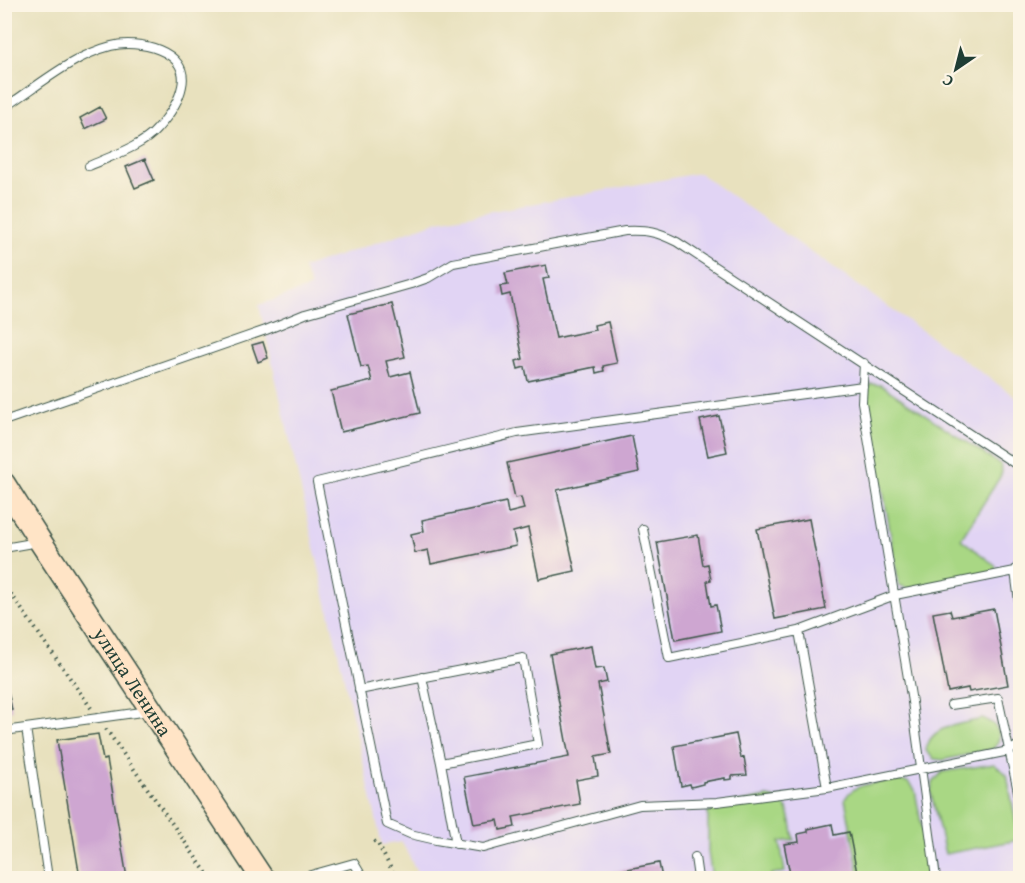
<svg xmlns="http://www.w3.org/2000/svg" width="1025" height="883" viewBox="0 0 1025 883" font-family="'Gentium Book Plus',serif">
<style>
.built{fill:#e1d4f4}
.green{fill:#a9d784;stroke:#648a5c;stroke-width:1.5}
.building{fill:#cea6d1}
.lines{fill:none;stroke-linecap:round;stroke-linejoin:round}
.service-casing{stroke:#3d5649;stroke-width:10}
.secondary-casing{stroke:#3d5649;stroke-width:25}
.path{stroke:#3d5649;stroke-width:4;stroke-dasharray:1.5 4.5;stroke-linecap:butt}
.service{stroke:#fff;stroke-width:8}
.secondary{stroke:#ffe4c6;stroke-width:22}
.labels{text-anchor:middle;stroke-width:4.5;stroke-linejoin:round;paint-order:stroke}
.street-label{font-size:20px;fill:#1f3d34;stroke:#fcf5e5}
</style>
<rect width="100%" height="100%" fill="#fcf5e5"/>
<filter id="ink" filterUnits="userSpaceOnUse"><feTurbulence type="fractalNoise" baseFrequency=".0167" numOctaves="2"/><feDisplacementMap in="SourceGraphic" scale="12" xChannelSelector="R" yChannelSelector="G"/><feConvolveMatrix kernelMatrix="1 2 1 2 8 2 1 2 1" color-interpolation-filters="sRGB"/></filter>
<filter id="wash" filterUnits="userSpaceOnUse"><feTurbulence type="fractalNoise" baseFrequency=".008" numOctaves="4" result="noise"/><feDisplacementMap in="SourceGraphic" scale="24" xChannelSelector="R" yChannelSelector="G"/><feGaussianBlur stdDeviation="1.35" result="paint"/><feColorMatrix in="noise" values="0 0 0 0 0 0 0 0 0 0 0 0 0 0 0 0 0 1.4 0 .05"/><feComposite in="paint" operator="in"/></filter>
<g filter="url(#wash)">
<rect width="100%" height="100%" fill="#e8e1be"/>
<!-- built -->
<path class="built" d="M699,173L1020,400V878H420L402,842L382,845L259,305L311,287L303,268L439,221Z"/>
<!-- green -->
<path class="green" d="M871,384L881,385L1001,465L1002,472L1000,477L961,539L996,566V572L909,589L899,585L867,394L868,388Z
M982,719C998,723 1005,736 993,749L943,760L934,759L926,751C929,725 962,724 982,719Z
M994,764L1007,775L1019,840L945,854L931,793L932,784L942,772Z
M897,780L908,782L915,790L931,878H860L845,799C853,782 880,783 897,780Z
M768,797C792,800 790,820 794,840L780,842L785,872L771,874L772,878H712L708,852V808Z"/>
<g id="blocks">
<!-- building -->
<path class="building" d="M100,107L106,119L85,129L80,118Z
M145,159L154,180L135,188L126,167Z
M546,265L549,278L543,279L556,338L595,330L594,325L608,322L617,363L603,366L604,371L596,373L595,367L528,381L525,367L518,369L516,361L523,359L510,294L502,296L500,286L508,285L505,273Z
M392,304L405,357L386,361L390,377L410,372L420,413L341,432L331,391L372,381L368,366L361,367L348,314Z
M263,342L268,358L258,362L252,345Z
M719,416L727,452L708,456L700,420Z
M632,436L639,472L557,490L575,571L539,579L528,528L513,532L516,546L431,564L428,550L415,553L411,534L424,531L422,520L506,502L508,513L524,509L521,497L515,498L507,463Z
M809,519L826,609L775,619L757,529Z
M698,535L703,565L708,564L711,580L707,581L711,606L716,605L721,631L675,640L657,542Z
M994,609L1008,685L969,692L968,688L948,692L933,613L950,610L952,617Z
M591,646L595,669L604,668L607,682L598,684L611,754L595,757L598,776L576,780L580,804L513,817L515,827L500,830L498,820L474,824L464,777L569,757L550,654Z
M4,672L12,710L4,711Z
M98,734L103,760L107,759L127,878H80L57,740Z
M736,734L741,758L744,757L747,775L732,776V779L725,780V778L703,782V784L691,787L690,784L681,786L674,746Z
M832,824L834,835L849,832L858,878H771L790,874L784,844L799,842L798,834L808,832V829Z
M659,863L662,878H586V877Z"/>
</g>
</g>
<g filter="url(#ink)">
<use href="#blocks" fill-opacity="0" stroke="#3d5649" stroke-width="1.5"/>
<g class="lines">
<!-- service casing -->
<g class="service-casing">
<path id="service" d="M4,108C38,86 72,56 111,46C137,39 190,50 182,86C179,102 167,118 157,129C143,146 109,157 89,166
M864,363L862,402L912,702L936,878
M863,386L517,433L317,482L387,824L410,834L436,840L483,848L640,805L717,802L827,788L1009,751L1020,744
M4,421L266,330L305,314L411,284L428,278L453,263L625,231C647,230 657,232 677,242L1020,467
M643,529L669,658L799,631L895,595L1015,571L1020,573
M4,548L38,542
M1020,563L1015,571L1020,609
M799,631L827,788
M422,677L441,763L456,844
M359,690L523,658L538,744L441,763
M951,705L998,698L1020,801
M26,728L48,878
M4,731L149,711
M695,857L698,878
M300,878L354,863L363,878"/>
</g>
<!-- secondary casing -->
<g class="secondary-casing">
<g id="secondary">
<path id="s1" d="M4,484L40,541L262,878"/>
</g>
</g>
<!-- path -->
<path class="path" d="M4,584L91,708
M106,729L210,878
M374,841L378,844L396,878"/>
<!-- service -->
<use href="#service" class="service"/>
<!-- secondary -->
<use href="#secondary" class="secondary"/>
</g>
</g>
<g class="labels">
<!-- street labels -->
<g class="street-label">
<text dy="7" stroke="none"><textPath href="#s1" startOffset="236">улица Ленина</textPath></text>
</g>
</g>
<!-- margin -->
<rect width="1025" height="883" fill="none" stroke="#fcf5e5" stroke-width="24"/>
<!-- north arrow -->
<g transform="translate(956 69) rotate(215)" stroke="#fcf5e5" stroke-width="4.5" paint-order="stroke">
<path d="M0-4.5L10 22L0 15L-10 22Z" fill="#1f3d34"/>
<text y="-9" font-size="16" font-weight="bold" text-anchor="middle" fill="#1f3d34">С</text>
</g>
</svg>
